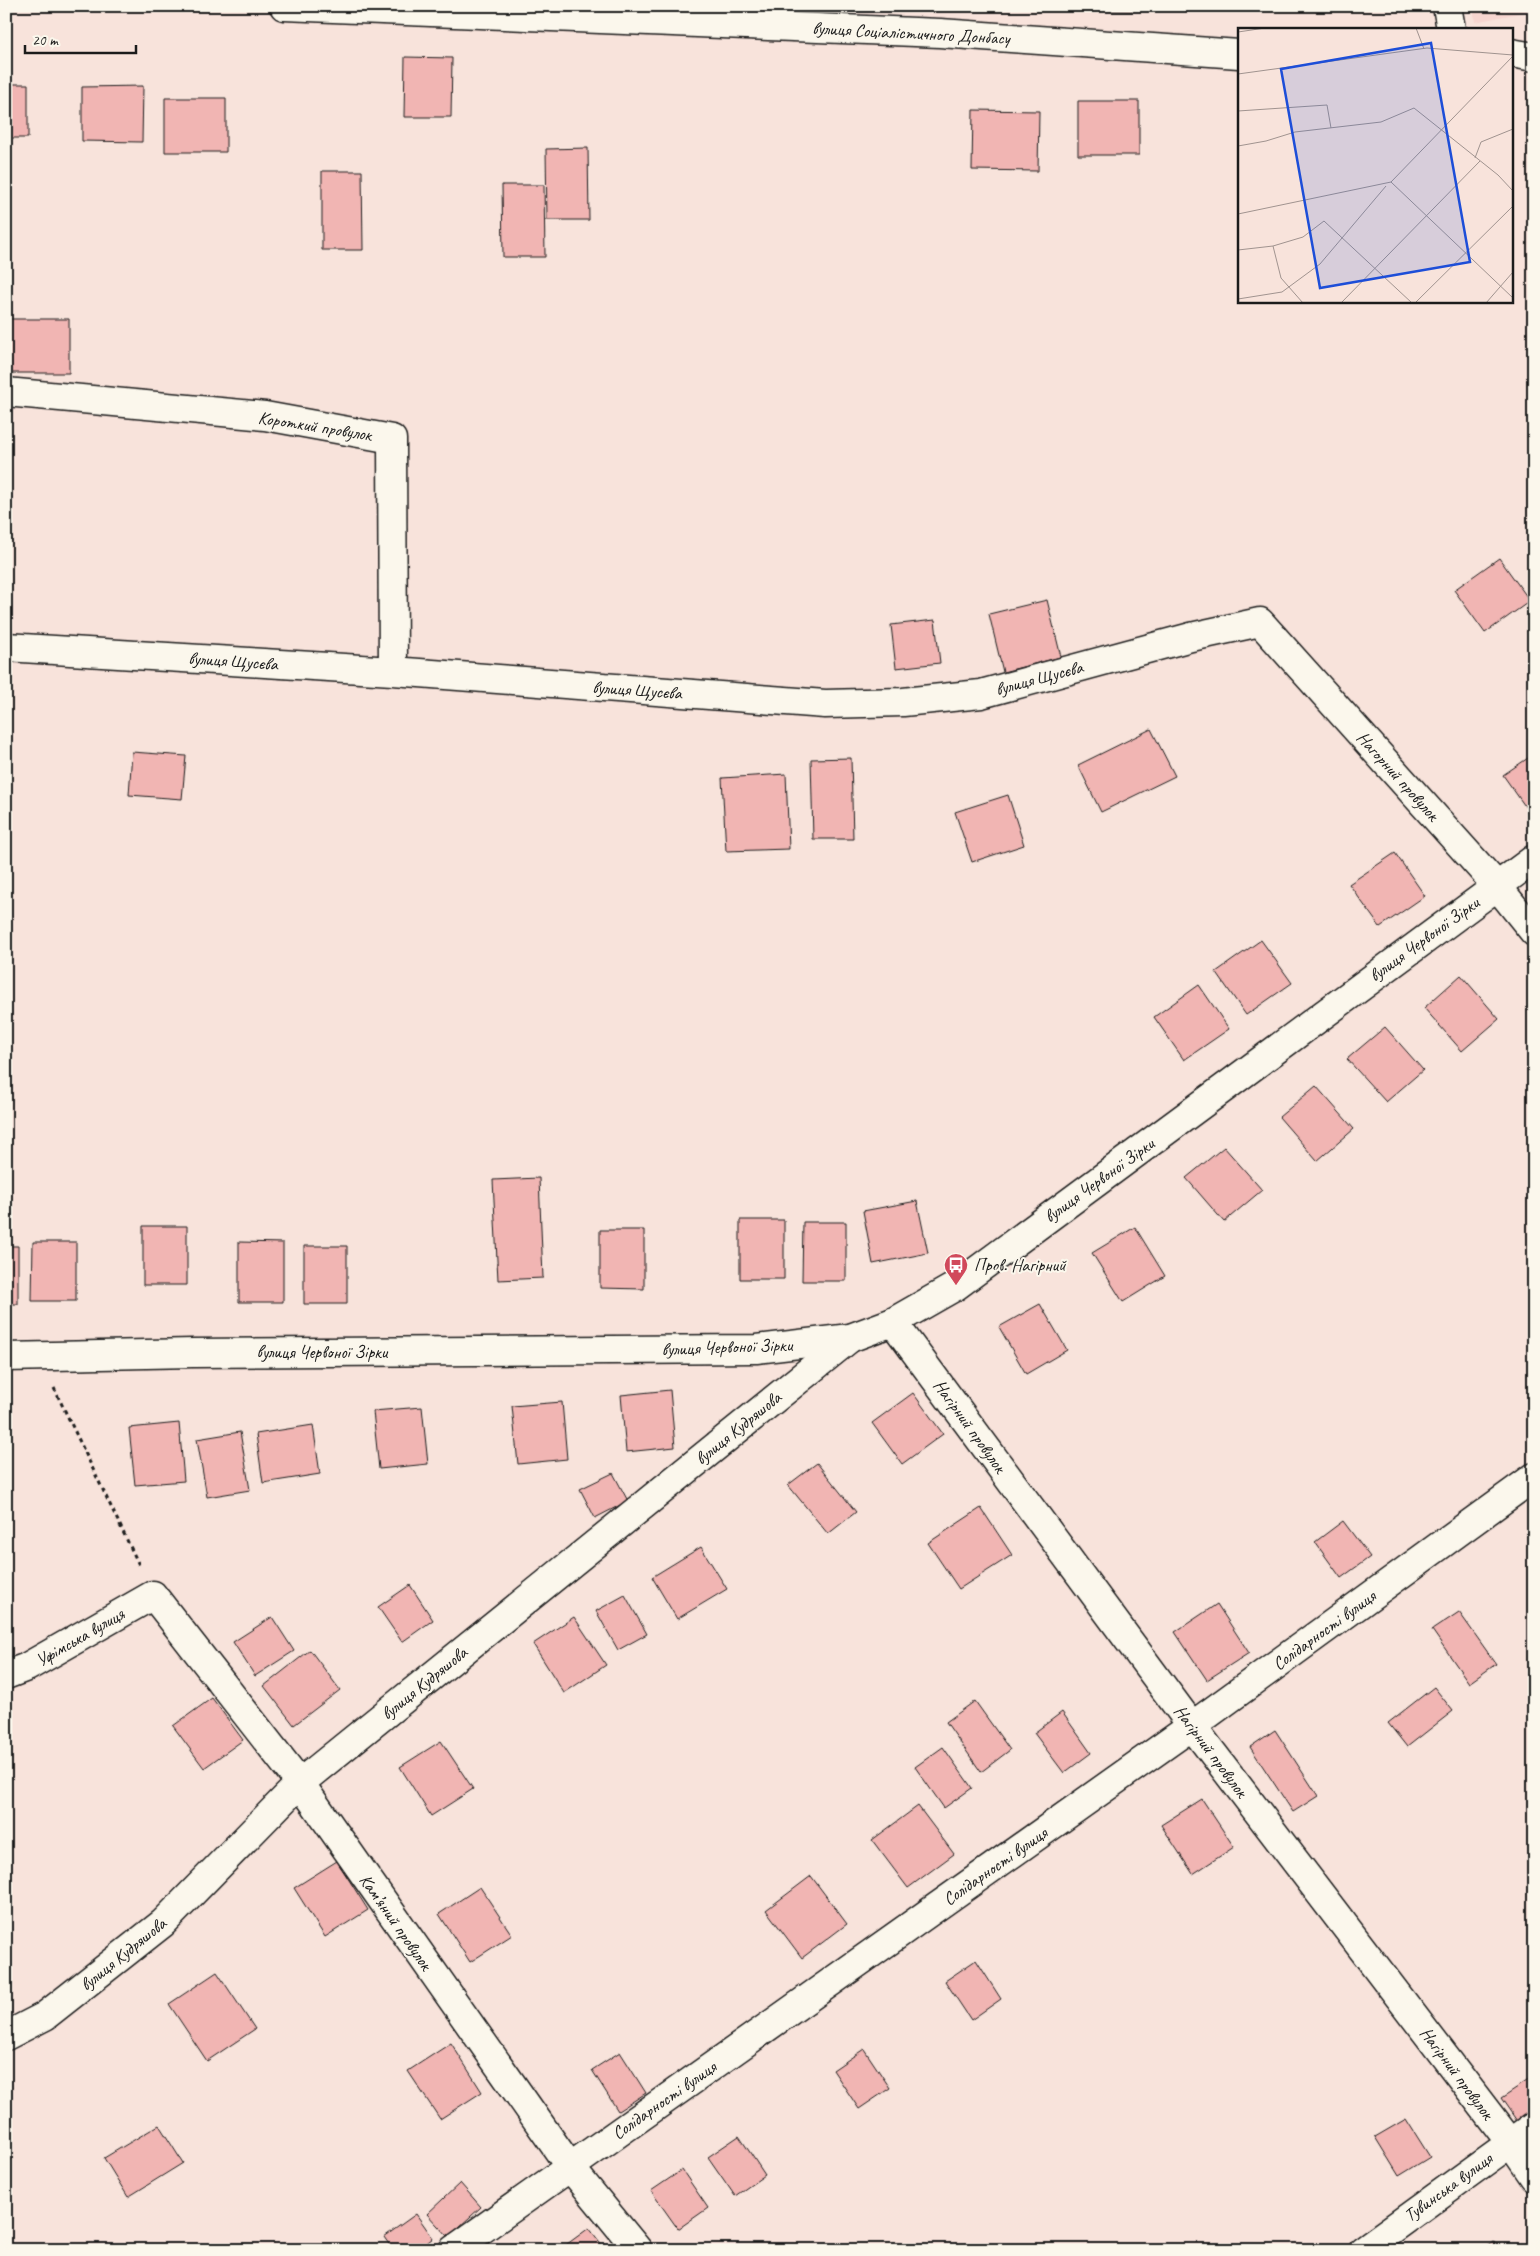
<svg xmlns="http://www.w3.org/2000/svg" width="1540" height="2256" viewBox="0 0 1540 2256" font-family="Caveat,sans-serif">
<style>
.built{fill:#f6d5cf}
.building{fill:#f1b5b3;stroke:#1c1c1c}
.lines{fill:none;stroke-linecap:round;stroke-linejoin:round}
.street-casing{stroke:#1c1c1c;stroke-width:31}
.secondary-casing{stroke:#1c1c1c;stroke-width:31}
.path{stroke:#1c1c1c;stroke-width:3;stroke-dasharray:4 4;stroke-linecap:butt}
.street{stroke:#fbf7ec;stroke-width:28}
.secondary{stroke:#fbf7ec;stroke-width:28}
.labels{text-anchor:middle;stroke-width:4;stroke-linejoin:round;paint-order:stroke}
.street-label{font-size:18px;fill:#1c1c1c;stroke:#fbf7ec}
.poi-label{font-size:18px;fill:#1c1c1c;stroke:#fbf7ec;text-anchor:start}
.inset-road{fill:none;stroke:#a0938f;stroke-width:1}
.view{fill:#1d4ed8;fill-opacity:0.15;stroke:#1d4ed8;stroke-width:2.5}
.inset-edge{fill:none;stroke:#1c1c1c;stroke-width:2.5}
</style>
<rect width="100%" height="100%" fill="#f8e3db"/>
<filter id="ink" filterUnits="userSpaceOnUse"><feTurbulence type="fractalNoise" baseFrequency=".02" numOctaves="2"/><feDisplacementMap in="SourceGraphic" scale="10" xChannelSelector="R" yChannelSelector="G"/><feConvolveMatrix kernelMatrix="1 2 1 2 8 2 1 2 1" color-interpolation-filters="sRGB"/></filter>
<g filter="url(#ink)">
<!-- built -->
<path class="built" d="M1473,6H1534V10L1475,22Z"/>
<!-- building -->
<path class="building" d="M1079,6H1132V11L1079,10Z
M405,57L452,58L451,117H404Z
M6,84H28V138H6Z
M143,86L142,142L82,141V87Z
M165,98H226V152H165Z
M1078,101H1139V155H1078Z
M973,110L1039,111L1038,171L972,170Z
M588,148L589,220H547L546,149Z
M322,171H362L363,250H322Z
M502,185H544L545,257H503Z
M8,319H69V373H8Z
M1499,558L1530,601L1485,633L1454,590Z
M1047,600L1061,657L1003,672L989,614Z
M935,620L940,663L896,668L891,625Z
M1151,729L1175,776L1101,812L1078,765Z
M132,752L186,756L182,799L129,795Z
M1534,754V819L1503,775Z
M851,758L853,839H813L811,759Z
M786,774L789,849L726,851L722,778Z
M1008,795L1024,845L972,862L955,812Z
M1395,853L1425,896L1380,927L1349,884Z
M1261,940L1292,983L1246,1015L1216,972Z
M1461,975L1499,1019L1462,1051L1424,1008Z
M1199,985L1229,1029L1184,1060L1154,1017Z
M1385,1027L1423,1070L1386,1102L1347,1059Z
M1316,1086L1354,1129L1317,1161L1279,1117Z
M1224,1147L1262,1190L1224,1222L1186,1178Z
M539,1178L543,1278L498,1280L493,1180Z
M917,1201L928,1253L873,1264L863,1211Z
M740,1220H784V1279H740Z
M803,1222H846V1281H802Z
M143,1226H187V1285H143Z
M1135,1227L1165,1276L1123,1302L1092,1253Z
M600,1230H644V1289L600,1288Z
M33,1242H76V1301H32Z
M239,1242L283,1243V1302H239Z
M6,1246H18V1304H6Z
M304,1246H347V1304H304Z
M1040,1304L1067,1350L1026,1374L999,1327Z
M670,1390L675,1447L626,1452L621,1395Z
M913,1393L943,1434L902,1464L872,1423Z
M562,1402L567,1459L518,1464L512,1406Z
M422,1407L428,1464L379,1469L373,1411Z
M179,1423L184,1481L135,1485L129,1428Z
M313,1425L320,1474L263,1483L256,1434Z
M240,1432L250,1490L207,1497L197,1439Z
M817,1463L856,1512L828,1534L788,1485Z
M613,1473L628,1501L595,1518L580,1489Z
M981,1508L1012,1555L959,1589L928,1543Z
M1343,1521L1370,1557L1341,1578L1315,1542Z
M701,1547L727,1589L677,1619L652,1577Z
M410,1585L433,1620L402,1642L378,1607Z
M625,1595L647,1634L618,1650L596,1611Z
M1217,1604L1249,1653L1207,1680L1175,1632Z
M1459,1612L1496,1664L1469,1683L1432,1630Z
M272,1617L294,1651L255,1676L233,1642Z
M574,1617L606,1665L564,1693L533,1644Z
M310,1650L340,1690L294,1725L264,1686Z
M1434,1687L1453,1711L1407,1747L1388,1723Z
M212,1698L243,1740L204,1768L173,1726Z
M975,1701L1010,1750L981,1772L946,1722Z
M1062,1712L1091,1753L1064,1773L1034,1733Z
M1275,1730L1318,1796L1293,1812L1250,1747Z
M441,1741L473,1789L431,1816L400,1767Z
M943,1747L972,1788L944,1808L915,1767Z
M1202,1799L1234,1847L1193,1874L1161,1825Z
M918,1806L954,1854L908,1888L872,1840Z
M337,1861L368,1910L325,1937L294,1888Z
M811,1876L847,1924L802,1958L766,1910Z
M480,1887L512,1935L470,1962L439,1914Z
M976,1960L1001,1999L971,2020L945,1981Z
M217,1972L255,2029L207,2061L169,2004Z
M451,2043L482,2092L440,2119L408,2071Z
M864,2049L890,2088L859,2109L833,2070Z
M620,2052L646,2093L618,2111L592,2070Z
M1530,2079L1534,2084V2114L1519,2124L1501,2098Z
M1406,2119L1430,2157L1399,2176L1375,2137Z
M159,2125L183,2163L128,2197L104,2158Z
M739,2136L765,2175L735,2196L708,2157Z
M682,2170L708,2208L678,2229L651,2191Z
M460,2183L481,2207L448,2237L427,2214Z
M416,2214L433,2238L418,2250H393L384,2237Z
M589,2228L606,2250H559Z
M1494,2242L1499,2250H1483Z"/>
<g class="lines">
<!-- street casing -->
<g class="street-casing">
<path id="street" d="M284,6L940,33L1239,54
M1447,6L1451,29
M1511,53L1534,57
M6,392L265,416L392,439L393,671
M6,647L393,671L825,704L903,702L981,694L1191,637L1260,622L1497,886L1534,932
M893,1322L1192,1726L1510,2142L1534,2177
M6,1675L27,1667L153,1595L300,1783L570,2167L638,2250
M6,2036L45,2016L163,1923L300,1783L850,1338
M453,2250L1192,1726L1534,1477
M1363,2250L1534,2126"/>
</g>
<!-- secondary casing -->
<g class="secondary-casing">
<path id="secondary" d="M6,1357L193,1353L756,1349L850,1338L893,1322L956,1286L1534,859"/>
</g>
<!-- path -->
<path class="path" d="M54,1388L139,1565"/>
<!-- street -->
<use href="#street" class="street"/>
<!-- secondary -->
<use href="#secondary" class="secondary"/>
</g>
</g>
<!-- icons -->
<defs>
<g id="bus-pin" transform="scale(1.25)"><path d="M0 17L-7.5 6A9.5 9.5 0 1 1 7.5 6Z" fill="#d1495b" stroke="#fbf7ec"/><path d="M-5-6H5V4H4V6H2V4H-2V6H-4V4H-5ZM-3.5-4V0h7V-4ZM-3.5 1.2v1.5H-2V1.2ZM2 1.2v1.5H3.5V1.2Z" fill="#fff"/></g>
</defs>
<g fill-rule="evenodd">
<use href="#bus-pin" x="956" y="1265"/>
</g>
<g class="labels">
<!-- street labels -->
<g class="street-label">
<text transform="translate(911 33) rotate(3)" y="6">вулиця Соціалістичного Донбасу</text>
<text transform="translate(315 426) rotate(9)" y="6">Короткий провулок</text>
<text transform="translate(233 661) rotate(4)" y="6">вулиця Щусєва</text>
<text transform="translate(1039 678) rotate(-15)" y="6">вулиця Щусєва</text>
<text transform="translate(637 690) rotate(4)" y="6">вулиця Щусєва</text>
<text transform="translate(1398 776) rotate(48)" y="6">Нагорний провулок</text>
<text transform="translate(1424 939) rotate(-36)" y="6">вулиця Червоної Зірки</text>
<text transform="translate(1099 1180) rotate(-36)" y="6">вулиця Червоної Зірки</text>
<text transform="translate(727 1347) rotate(-2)" y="6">вулиця Червоної Зірки</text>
<text x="322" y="1358">вулиця Червоної Зірки</text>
<text transform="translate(970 1426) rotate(54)" y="6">Нагірний провулок</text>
<text transform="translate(738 1428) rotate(-39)" y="6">вулиця Кудряшова</text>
<text transform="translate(1324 1630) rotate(-36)" y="6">Солідарності вулиця</text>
<text transform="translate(80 1637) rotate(-30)" y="6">Уфімська вулиця</text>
<text transform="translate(424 1683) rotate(-39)" y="6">вулиця Кудряшова</text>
<text transform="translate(1211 1751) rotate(53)" y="6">Нагірний провулок</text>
<text transform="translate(995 1866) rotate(-35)" y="6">Солідарності вулиця</text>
<text transform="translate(396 1922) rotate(55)" y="6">Кам’яний провулок</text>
<text transform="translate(123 1954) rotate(-39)" y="6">вулиця Кудряшова</text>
<text transform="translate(1457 2073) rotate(53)" y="6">Нагірний провулок</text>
<text transform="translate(664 2100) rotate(-35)" y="6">Солідарності вулиця</text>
<text transform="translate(1448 2187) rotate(-36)" y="6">Тувинська вулиця</text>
</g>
<!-- poi labels -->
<g class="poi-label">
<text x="974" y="1271">Пров. Нагірний</text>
</g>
</g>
<!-- overview -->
<g transform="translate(1238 28)">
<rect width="275" height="275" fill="#f8e3db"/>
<path class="inset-road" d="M178,0L186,21M0,4L27,0M0,46L189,20L275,27M0,83L89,77L93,100M0,118L28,113L57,104L143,94L176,80L260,147L275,163M237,130L243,114L275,101M153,154L275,270M0,186L153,154L275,28M35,218L43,250L65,275M0,222L35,218L65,209L86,193L174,275M0,271L44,264L82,236L148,158M103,275L242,133M177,275L275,178M248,275L275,244"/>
<path class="view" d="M193,15L232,234L82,260L43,41Z"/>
<rect width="275" height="275" class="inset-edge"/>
</g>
<!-- margin -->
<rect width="1540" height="2256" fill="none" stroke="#fbf7ec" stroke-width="25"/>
<rect x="12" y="12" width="1515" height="2231" fill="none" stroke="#1c1c1c" stroke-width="2" filter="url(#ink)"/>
<!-- scale -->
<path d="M25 45v8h111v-8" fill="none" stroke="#1c1c1c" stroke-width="2.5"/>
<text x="32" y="45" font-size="15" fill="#1c1c1c" stroke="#fbf7ec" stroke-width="4" paint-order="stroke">20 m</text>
</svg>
